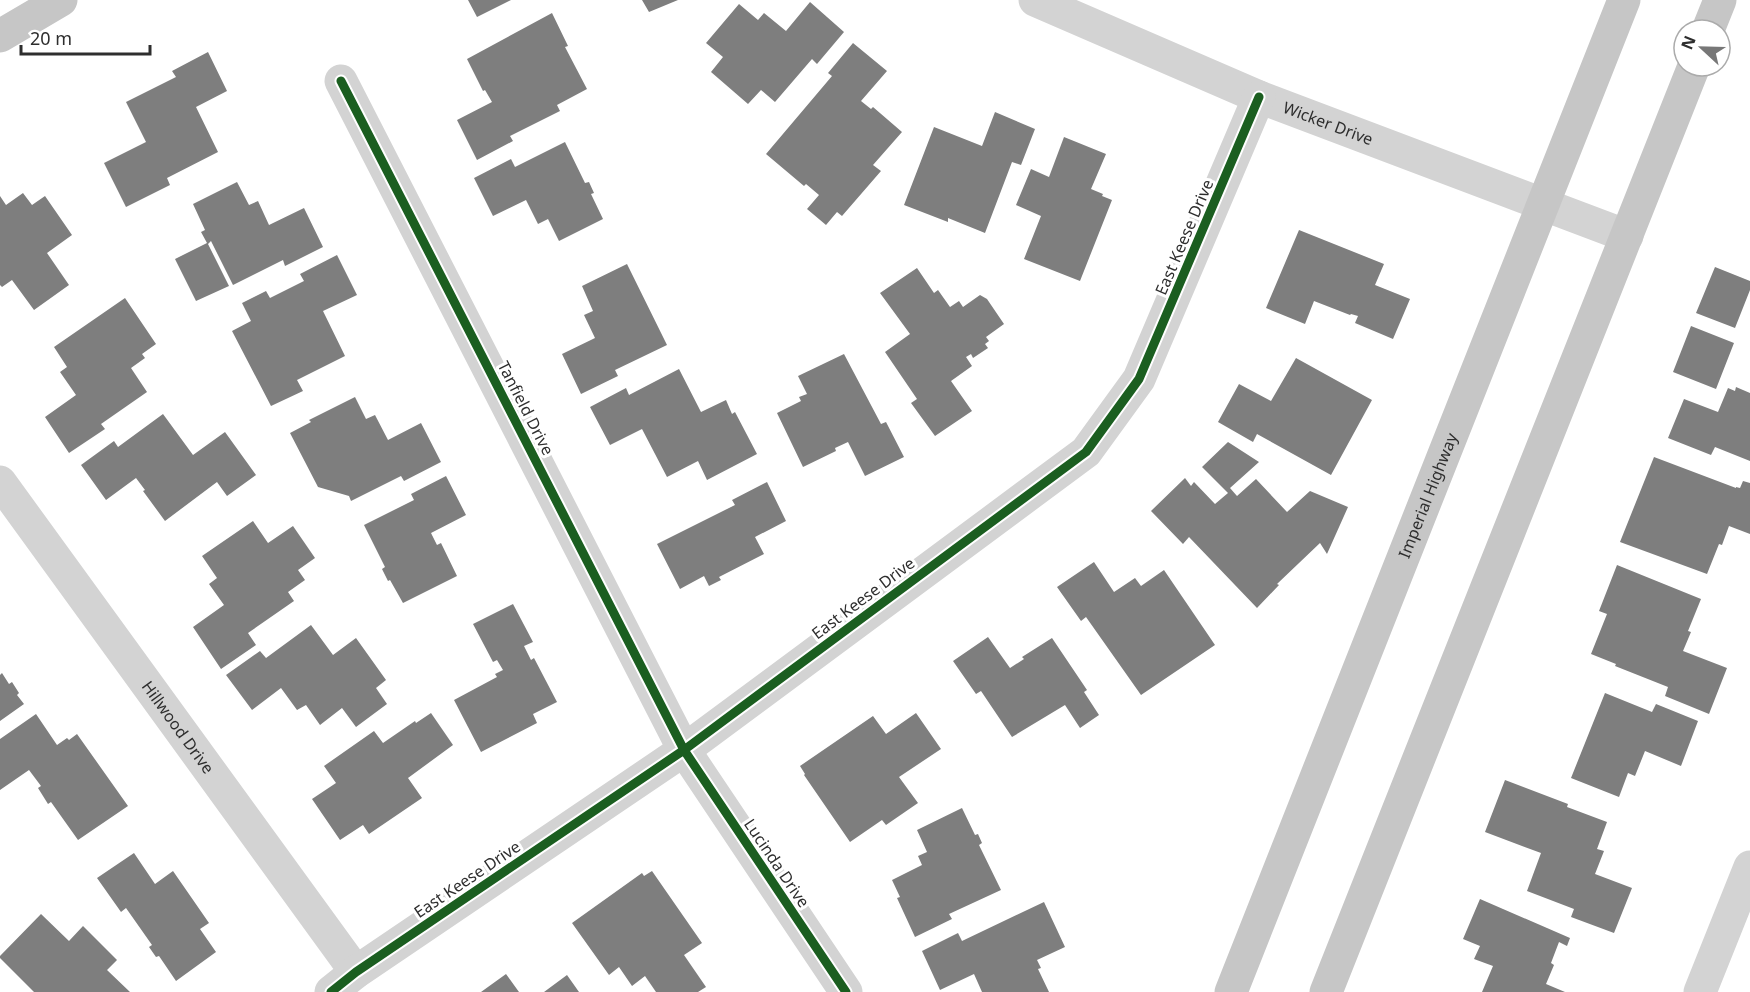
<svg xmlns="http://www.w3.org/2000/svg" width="1750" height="992" viewBox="0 0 1750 992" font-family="'Noto Sans',sans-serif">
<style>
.building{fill:#7e7e7e}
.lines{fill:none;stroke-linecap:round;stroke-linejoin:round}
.minor{stroke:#d3d3d3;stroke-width:33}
.primary{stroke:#c6c6c6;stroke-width:33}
.cycleway-casing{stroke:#fff;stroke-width:13}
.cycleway{stroke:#1b5e20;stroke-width:9}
.labels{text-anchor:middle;stroke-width:6;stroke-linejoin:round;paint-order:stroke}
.street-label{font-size:16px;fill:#2e2e2e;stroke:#fff}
</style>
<rect width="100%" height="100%" fill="#fff"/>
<!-- building -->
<path class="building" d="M468,0H511L477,17Z
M642,0H678L649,12Z
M810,2L844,32L817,64L812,59L775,102L761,90L748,104L711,72L723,57L706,43L739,4L758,20L764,13L786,31Z
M552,13L568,46L565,47L587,89L557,105L560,111L510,136L513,141L477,160L457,120L492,102L485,90L483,91L467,59Z
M853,43L887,71L861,101L871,109L873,107L902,132L873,165L881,171L842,216L837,212L826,225L807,209L819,195L806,184L804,186L766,154L832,76L828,73Z
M208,52L227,91L196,107L218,152L167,178L170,185L126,207L104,163L146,142L126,102L176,77L172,71Z
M995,112L1035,129L1021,165L1012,162L985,233L948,218V222L904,205L934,127L982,146Z
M1064,137L1106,154L1091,189L1103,194L1102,196L1112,200L1080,281L1024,259L1041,216L1016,205L1031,169L1049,177Z
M565,142L585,183L589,182L594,193L591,194L603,219L559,241L548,219L538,224L526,200L493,216L474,178L511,159L515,167Z
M237,182L249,205L258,201L269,225L304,208L323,247L285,266L283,260L233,285L211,241L208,244L229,286L196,301L175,259L207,243L201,232L205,230L193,204Z
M23,193L32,205L45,196L72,235L47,253L69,285L34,310L12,280L2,287L0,285V196L6,205Z
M1299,230L1384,264L1375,285L1410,299L1393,339L1355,323L1358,316L1351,314L1350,315L1314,301L1305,324L1266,308Z
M337,255L357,295L323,311L345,356L297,380L303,391L271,406L232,331L251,321L242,303L266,291L270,298L304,281L300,274Z
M627,264L667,345L615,370L618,376L581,394L562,354L595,338L584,315L593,311L582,286Z
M1715,267L1750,281V290L1735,328L1696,313Z
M917,268L934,293L938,290L950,307L959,301L963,307L980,295L987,299L1004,324L986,337L989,341L985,344L988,348L973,358L971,354L966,357L972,366L951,381L972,411L935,436L911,403L917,399L885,352L910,334L880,293Z
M125,298L156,344L142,354L145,358L131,368L147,392L101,424L105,429L69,453L45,417L76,395L60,372L67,367L54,347Z
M1691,326L1734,343L1716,389L1673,372Z
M844,354L881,424L886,422L904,457L865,476L848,442L835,448L836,451L803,467L777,413L801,401L799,397L807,394L798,376Z
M1296,358L1372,400L1331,475L1257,434L1253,442L1218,422L1239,384L1271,401Z
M679,369L701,412L726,400L732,414L735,412L757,454L707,480L698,461L667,477L642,429L610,445L590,407L626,388L629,395Z
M1736,387L1750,393V461L1715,447L1711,455L1668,438L1684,399L1718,412L1728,388L1735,391Z
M355,397L366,419L375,415L388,440L421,423L441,462L404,481L401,476L351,501L349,496L318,487L290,433L311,422L309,420Z
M163,414L193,455L225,432L256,475L227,496L217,482L165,521L143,491L145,490L136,478L106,500L81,465L114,441L118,447Z
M1228,442L1259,462L1230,488L1237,496L1256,479L1287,512L1310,491L1348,507L1327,554L1320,543L1277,584L1279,585L1257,608L1189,537L1183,544L1151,511L1185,478L1191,486L1194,482L1215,504L1228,493L1202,467Z
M1654,457L1736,488V487L1740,488L1743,481L1750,483V534L1729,526L1722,545L1719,544L1707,574L1620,542Z
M446,476L466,515L431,533L437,545L441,543L457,576L403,603L390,580L388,581L382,569L385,567L364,525L414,500L411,494Z
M767,482L786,521L755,537L764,554L719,577L721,580L709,586L704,576L680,589L657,544L735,505L732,500Z
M253,521L268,543L293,526L315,558L298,570L305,580L288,592L294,601L248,633L256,645L221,669L193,627L224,605L209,584L217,578L202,556Z
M1094,562L1114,592L1135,578L1141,586L1164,570L1215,645L1141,695L1086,617L1081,621L1057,587Z
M1617,565L1701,599L1688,631L1691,632L1683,651L1727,668L1709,714L1665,696L1668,687L1615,666L1616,664L1591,654L1607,614L1599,611Z
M513,604L533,642L524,646L531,660L534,658L557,702L533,714L537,723L481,752L454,700L497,677L495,674L503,670L497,660L493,662L473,624Z
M311,625L333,655L356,638L386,680L376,688L387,704L356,727L342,708L320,725L306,705L297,710L281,688L252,710L226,675L260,651L266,658Z
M988,637L1010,668L1024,659L1022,657L1052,638L1087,690L1084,692L1099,715L1080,728L1065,705L1012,737L981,691L976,694L953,661Z
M2,673L9,684L12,682L19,693L17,695L24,704L0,721V675Z
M1605,693L1652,712L1656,704L1698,721L1681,766L1645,751L1635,776L1628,773L1619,797L1571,778Z
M431,713L453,745L408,778L422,798L369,834L363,825L340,840L312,799L336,783L324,766L374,731L383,743L415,721L416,723Z
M916,713L941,749L899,777L918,803L886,825L882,820L850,842L804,775L805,774L800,766L873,716L886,734Z
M36,714L57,745L67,738L69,740L77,734L128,806L78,840L51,802L48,804L38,788L41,786L29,770L0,790V739Z
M1505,780L1568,804L1567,807L1607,822L1597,849L1604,851L1595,874L1632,888L1614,933L1571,917L1574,909L1527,891L1541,853L1485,832Z
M962,808L975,835L978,834L982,843L979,845L1001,890L949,914L952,919L915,937L897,898L900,897L892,880L922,865L918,856L927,852L917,830Z
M134,853L155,884L173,871L209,923L200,929L216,952L176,981L159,956L156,957L149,947L152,945L126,908L121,912L97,878Z
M652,871L702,943L684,955L706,987L698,992H656L645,976L632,986L619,967L609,975L572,923L642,873L644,876Z
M1480,899L1570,938L1567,946L1559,942L1551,963L1554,965L1546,984L1565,992H1482L1493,966L1474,959L1480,946L1463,939Z
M1044,902L1065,947L1037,960L1041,968L1038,969L1049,992H982L974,974L940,990L922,951L958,933L962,941Z
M41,914L69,941L83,926L117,960L107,970L130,992H34L0,958V956Z
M506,974L519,992H481Z
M567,975L579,992H544Z"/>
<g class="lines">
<!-- minor -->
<g class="minor">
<path id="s1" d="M1035,0L1259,97L1627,236"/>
<path d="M341,81L684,750L846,992"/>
<path id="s2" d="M0,482L356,972"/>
<path d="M331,992L356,972L684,750L1086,452L1139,379L1259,97"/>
<path d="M1700,992L1750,867"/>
</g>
<!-- primary -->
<g class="primary">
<path d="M1708,30L1720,0"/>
<path d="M0,36L61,0"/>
<path id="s3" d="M1231,992L1624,0"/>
<path d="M1326,992L1694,66"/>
</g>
<!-- cycleway casing -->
<g class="cycleway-casing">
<path id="cycleway" d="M341,81L684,750L846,992
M331,992L356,972L684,750L1086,452L1139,379L1259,97"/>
</g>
<!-- cycleway -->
<use href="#cycleway" class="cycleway"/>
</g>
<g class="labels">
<!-- street labels -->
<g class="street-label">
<text dy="6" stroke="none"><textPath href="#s1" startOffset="318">Wicker Drive</textPath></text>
<text transform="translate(1184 237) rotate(-67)" y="6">East Keese Drive</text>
<text transform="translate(526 408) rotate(63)" y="6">Tanfield Drive</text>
<text dy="6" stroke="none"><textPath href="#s3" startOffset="534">Imperial Highway</textPath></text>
<text transform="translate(863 598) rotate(-37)" y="6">East Keese Drive</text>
<text dy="6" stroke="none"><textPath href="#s2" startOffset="303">Hillwood Drive</textPath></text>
<text transform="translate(777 863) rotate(56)" y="6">Lucinda Drive</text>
<text transform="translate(467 879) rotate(-34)" y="6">East Keese Drive</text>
</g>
</g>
<!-- north arrow -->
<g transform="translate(1702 48) rotate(292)"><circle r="28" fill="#ffffff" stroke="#ababab" stroke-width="1.5"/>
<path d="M0-4.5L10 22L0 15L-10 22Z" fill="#777777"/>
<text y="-9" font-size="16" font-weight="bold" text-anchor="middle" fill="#2e2e2e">N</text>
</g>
<!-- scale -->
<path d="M21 45v9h129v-9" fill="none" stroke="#2e2e2e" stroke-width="3"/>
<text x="30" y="45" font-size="18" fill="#2e2e2e" stroke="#ffffff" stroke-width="4.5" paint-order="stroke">20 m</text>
</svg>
